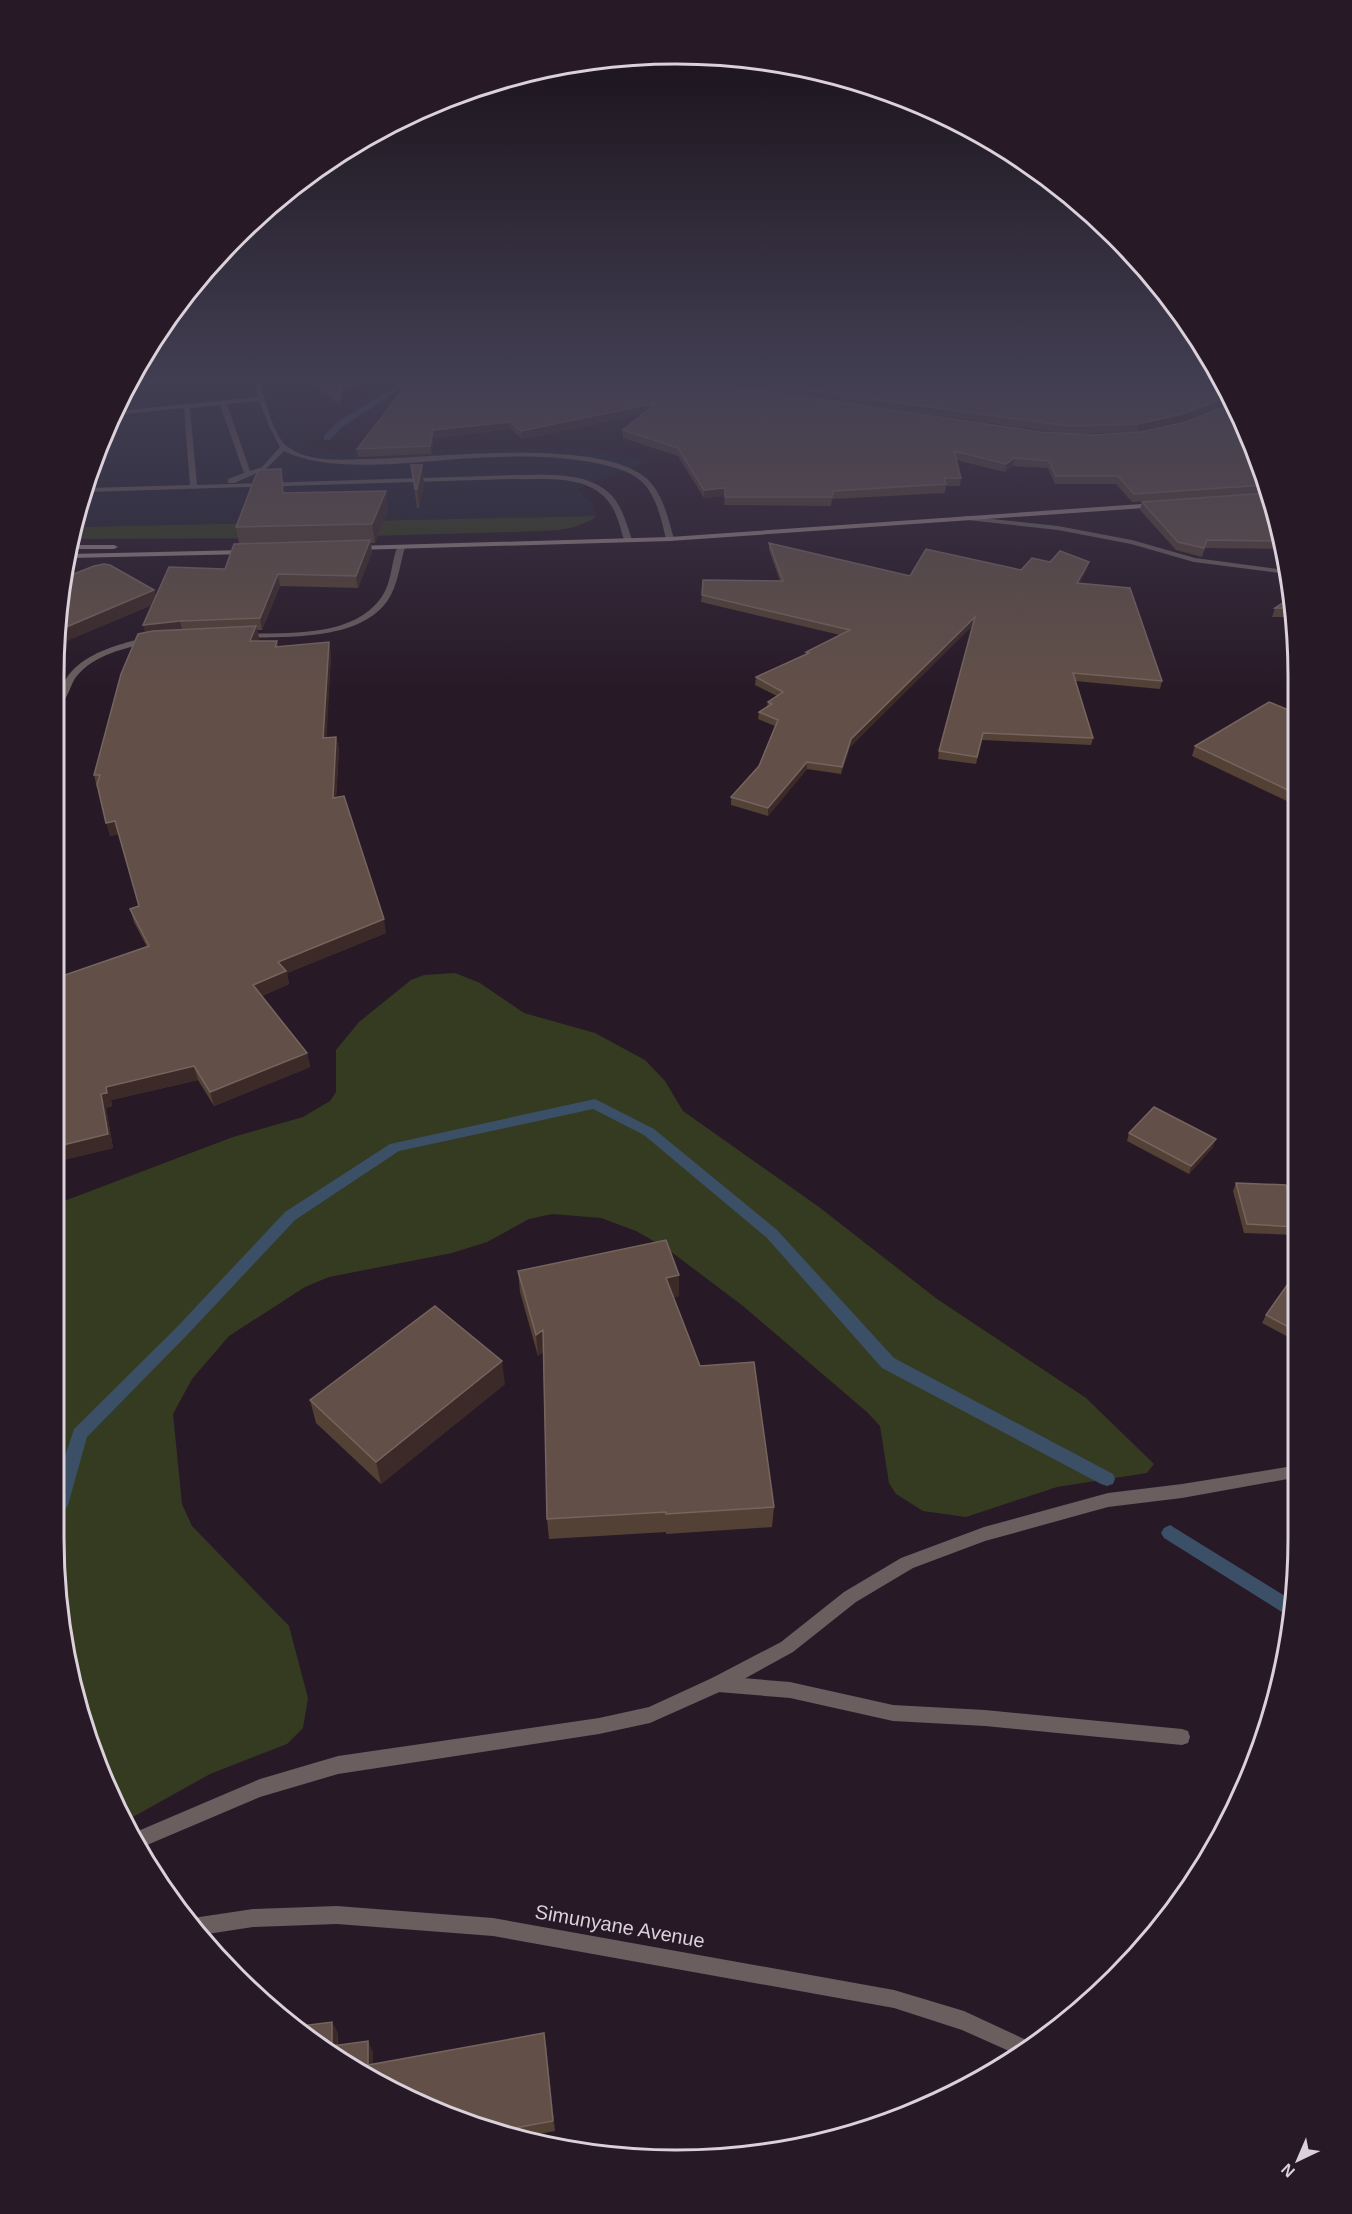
<svg xmlns="http://www.w3.org/2000/svg" width="1352" height="2214" viewBox="0 0 1352 2214" font-family="Helvetica,sans-serif">
<style>
.industrial{fill:#262333}
.green{fill:#343b21}
.lines{fill:none;stroke-linecap:round;stroke-linejoin:round}
.stream{fill:#3b5067;fill-rule:evenodd}
.service{fill:#6a5e5e;fill-rule:evenodd}
.minor{fill:#6a5e5e;fill-rule:evenodd}
.secondary{fill:#958182;fill-rule:evenodd}
.wall{fill:#534136}
.shaded-wall{fill:#3c2a29}
.building{fill:#625048;stroke:#75645f;stroke-width:1.5}
.labels{text-anchor:middle;stroke-width:4.5;stroke-linejoin:round;paint-order:stroke}
.near-street-label{font-size:20px;fill:#dbd1da;stroke:#281927}
.rim{fill:none;stroke:#dbd1da;stroke-width:3}
</style>
<rect width="100%" height="100%" fill="#281927"/>
<!-- industrial -->
<path class="industrial" d="M134,381H284L302,438L312,447L328,451L584,448L629,456L646,462L577,489L593,504L597,516L78,527L101,438Z"/>
<!-- green -->
<path class="green" d="M597,516C580,528 563,530 542,531L299,538L74,539L78,527Z
M455,973L480,983L524,1013L595,1033L645,1060L665,1081L683,1111L819,1207L937,1299L1086,1398L1154,1464L1147,1473L1057,1487L966,1517L923,1511L896,1494L889,1483L880,1426L868,1413L743,1306L666,1248L636,1231L601,1218L552,1214L529,1219L487,1242L452,1253L329,1277L305,1287L229,1336L192,1379L173,1414L182,1504L192,1526L289,1626L308,1698L303,1728L287,1744L210,1774L124,1822L87,1738L59,1620V1203L233,1137L303,1117L330,1101L336,1092V1050L359,1022L411,980L424,975Z"/>
<g class="lines">
<!-- stream -->
<path class="stream" d="M404,381H413L342,427L330,440H324V436L336,423Z
M595,1099L654,1129L777,1230L894,1358L1113,1474L1115,1479L1113,1484L1107,1486L1101,1484L882,1368L767,1238L644,1135L593,1109L399,1151L295,1220L188,1334L87,1437L68,1505L65,1510L59,1512V1475L74,1429L178,1326L285,1212L390,1144Z
M1170,1525L1293,1601V1619L1164,1538L1161,1533L1164,1528Z"/>
<!-- service -->
<path class="service" d="M254,381H260C264,397 274,438 288,447C308,462 340,460 363,459C428,459 597,436 646,478C663,493 668,518 674,539L670,541L666,539C661,519 657,496 641,481C629,470 607,465 591,462C552,455 512,456 473,458C421,461 330,475 284,451L266,469L234,483H228V479L244,473L220,405L190,408L197,485L514,475C545,475 590,470 613,497C623,509 627,525 632,540L628,542L624,540C620,527 617,512 608,501C587,474 544,480 514,479L87,492L88,488L190,485L184,408L115,415L117,411L258,397ZM259,401L269,426L280,447L262,467L250,471L227,404Z
M718,1676L790,1682L893,1705L985,1710L1182,1729L1188,1731L1190,1737L1188,1743L1182,1745L985,1726L893,1721L790,1698L718,1692L712,1690L710,1684L712,1678Z"/>
<!-- minor -->
<path class="minor" d="M964,516L1058,526L1132,540L1195,558L1286,570L1287,574L1194,562L1131,544L1058,530L967,520H964Z
M398,545L405,547C400,564 398,585 388,600C359,642 286,636 241,638L237,636L241,634C285,632 351,639 381,598C392,583 391,562 398,545Z
M149,637L152,638V642C126,648 94,654 76,677C70,685 68,700 59,705C59,659 113,645 149,637Z
M1293,1466V1478L1182,1498L1108,1507L985,1541L913,1568L856,1602L793,1652L724,1690L650,1723L599,1734L338,1774L260,1797L140,1848L131,1834L260,1779L338,1756L599,1718L649,1707L712,1678L781,1642L844,1592L901,1558L984,1527L1108,1493L1182,1484Z
M337,1906L493,1918L894,1990L964,2011L1035,2044L1020,2056L962,2030L894,2008L493,1936L337,1924L253,1927L201,1935L186,1921L193,1918L253,1909Z"/>
<!-- secondary -->
<path class="secondary" d="M1156,503L1160,505L1159,507L670,541L356,550L352,548L356,546L670,537Z
M73,545H114L118,547L114,549H72Z
M245,550L249,552L248,554L69,558L70,554Z"/>
</g>
<!-- wall -->
<path class="wall" d="M310,381H386L342,390L340,405Z
M410,381H1221L1231,404L1229,403L1180,422L1137,432L1067,434L758,390L1041,432L1094,435L1141,432L1186,422L1231,404L1254,459L1252,460L1255,463L1268,493L1132,502L1116,484H1055L1048,468L1013,466L1005,472L956,460L961,478L960,486H946L945,493L832,499L831,506L724,505L725,496L704,498L678,456L623,438V430L644,414L522,439L511,429L434,438L431,454L358,457L357,449Z
M411,465H422L424,484L419,508H417Z
M284,493L388,510L375,543H371L372,552L358,588L280,586L262,630H257L259,638L258,641H277L278,647L329,642L331,655L326,737H336L339,749L336,798L386,933L287,973L289,984L262,996L307,1053L310,1067L214,1106L198,1080L111,1100L112,1106L106,1108L113,1148L59,1161L147,947L134,922L130,909L139,906L118,834L110,836L98,788H97L94,775L145,633L152,605L59,644L66,577L154,590L156,596L225,569L239,544L236,527Z
M1142,502L1277,515L1282,549L1205,548L1202,557L1176,550L1140,510Z
M769,543L910,576L1021,570L1050,562L1087,569L1079,583L1162,681L1160,689L1075,681L1093,738L1091,745L982,740L976,764L938,759L939,751L973,625L850,747L841,774L807,769L768,816L731,805V797L759,766L775,726L758,719L759,712L767,706L768,702L777,696L755,685L756,677L806,654V652L840,635L701,602L702,595L780,581L769,550Z
M1290,598L1295,624L1290,622L1292,617H1272L1275,608Z
M1296,713V793L1287,801L1192,756L1195,746Z
M1129,1133L1213,1147L1189,1174L1127,1141Z
M1236,1183L1294,1214V1235L1244,1233L1233,1191Z
M518,1271L679,1275V1296L674,1297L700,1366L774,1507L772,1527L666,1534V1532L549,1539L547,1519L543,1352L538,1356L520,1292Z
M1294,1283V1340L1262,1323L1266,1315Z
M505,1384L381,1484L316,1423L310,1400Z
M298,2032L338,2033V2045L373,2052V2064L546,2044L555,2131L517,2138L476,2127Z"/>
<!-- shaded-wall -->
<path class="shaded-wall" d="M356,381H386L342,390L340,405L339,399L342,384Z
M1228,397L1230,401L1229,403L1180,422L1137,432L1138,424Z
M656,403V411L522,439L521,431Z
M510,422L511,429L434,438L431,454L430,446L433,430Z
M1251,453L1254,459L1244,462L1246,454Z
M1014,458L1013,466L1005,472L1006,464Z
M422,465L424,484L419,508L417,489Z
M725,488V496L704,498V490Z
M386,491L388,510L375,543L372,524Z
M370,540L372,552L358,588L356,576Z
M1089,562L1087,569L1076,590L1077,583Z
M278,574L280,586L262,630L260,618Z
M154,590L157,603L59,644V630Z
M975,617L974,624L850,747L841,774L842,767L851,739Z
M180,621L183,633L146,637L143,625Z
M256,626L259,638L253,654L250,641Z
M329,642L331,655L326,750L323,738Z
M336,737L339,749L335,811L333,798Z
M807,762V769L768,816V808Z
M1296,786V793L1287,801L1290,791Z
M115,821L118,834L110,836L106,823Z
M384,919L386,933L287,973L289,984L257,998L253,985L278,962Z
M307,1053L310,1067L214,1106L210,1092Z
M194,1066L198,1080L111,1100L112,1106L106,1108L113,1148L59,1161V1146L106,1087Z
M1216,1139L1213,1147L1189,1174L1191,1166Z
M679,1275V1296L666,1299V1278Z
M543,1330L545,1351L538,1356L536,1335Z
M502,1361L505,1384L381,1484L376,1462Z
M332,2022L338,2033L337,2056L332,2046Z
M544,2033L546,2044L555,2131L553,2121Z
M368,2041L373,2052V2076L368,2065Z"/>
<!-- building -->
<path class="building" d="M317,381H356L342,384L339,399Z
M410,381H694L1041,432L1094,435L1141,432L1186,422L1231,404L1251,453L1246,454L1255,463L1264,485L1134,494L1118,476H1056L1049,461L1014,458L1006,464L954,451L961,478H944L946,484L833,491L832,497H725V488L704,490L678,448L623,430L656,403L521,431L510,422L433,430L430,446L357,449Z
M743,381H1221L1228,397L1182,414L1138,424L1069,426Z
M411,465H422L417,489H415Z
M281,469L283,493L386,491L372,524L236,527L258,470Z
M1268,493L1277,515L1281,541L1207,540L1204,548L1178,542L1142,502Z
M370,540L356,576L278,574L260,618L180,621L143,625L169,567L225,569L234,544Z
M769,543L910,576L926,549L1021,570L1032,558L1050,562L1060,551L1089,562L1077,583L1130,588L1162,681L1073,673L1093,738L983,733L977,757L939,751L975,617L851,739L842,767L807,762L768,808L731,797L759,766L778,720L759,712L772,704L768,702L783,692L756,677L809,653L806,652L850,630L702,595L703,580L783,581Z
M104,564L110,565L154,590L59,630V595L65,575L66,577L94,566Z
M1290,598L1292,608H1275Z
M256,626L250,641H277L275,647L329,642L323,738L336,737L333,798L344,796L384,919L278,962L286,971L253,985L307,1053L210,1092L194,1066L106,1087L107,1093L101,1094L108,1134L59,1146V977L149,946L130,909L139,906L115,821L106,823L97,784L100,775H94L121,674L138,634L153,631Z
M1269,702L1296,713V786L1290,791L1195,746Z
M1154,1107L1216,1139L1191,1166L1129,1133Z
M1236,1183L1286,1185L1294,1214V1227L1247,1224Z
M666,1240L679,1275L666,1278L700,1366L754,1362L774,1507L666,1514V1512L547,1519L543,1330L536,1335L518,1271Z
M1290,1281L1294,1283V1330L1266,1315Z
M435,1306L502,1361L376,1462L310,1400Z
M332,2022V2046L368,2041V2065L544,2033L553,2121L493,2132L476,2127L401,2096L298,2032L293,2027Z"/>
<!-- sky -->
<linearGradient id="sky" x2="0" y2="1"><stop stop-color="#160e15"/><stop offset="0.55" stop-color="#423e52"/><stop offset="1" stop-color="#423e52" stop-opacity="0"/></linearGradient>
<rect width="1352" height="691" fill="url(#sky)"/>
<g class="labels">
<!-- near-street labels -->
<g class="near-street-label">
<text transform="translate(620 1926) rotate(10)" y="7">Simunyane Avenue</text>
</g>
</g>
<!-- crop -->
<path d="M0 0H1352V2214H0ZM676 64H676A612 612 0 0 1 1288 676V1538A612 612 0 0 1 676 2150H676A612 612 0 0 1 64 1538V676A612 612 0 0 1 676 64Z" fill="#281927" fill-rule="evenodd"/>
<path class="rim" d="M676 64H676A612 612 0 0 1 1288 676V1538A612 612 0 0 1 676 2150H676A612 612 0 0 1 64 1538V676A612 612 0 0 1 676 64Z"/>
<!-- north arrow -->
<g transform="translate(1298 2160) rotate(224)" stroke="#281927" stroke-width="4.5" paint-order="stroke">
<path d="M0-4.5L10 22L0 15L-10 22Z" fill="#dbd1da"/>
<text y="-9" font-size="16" font-weight="bold" text-anchor="middle" fill="#dbd1da">N</text>
</g>
</svg>
